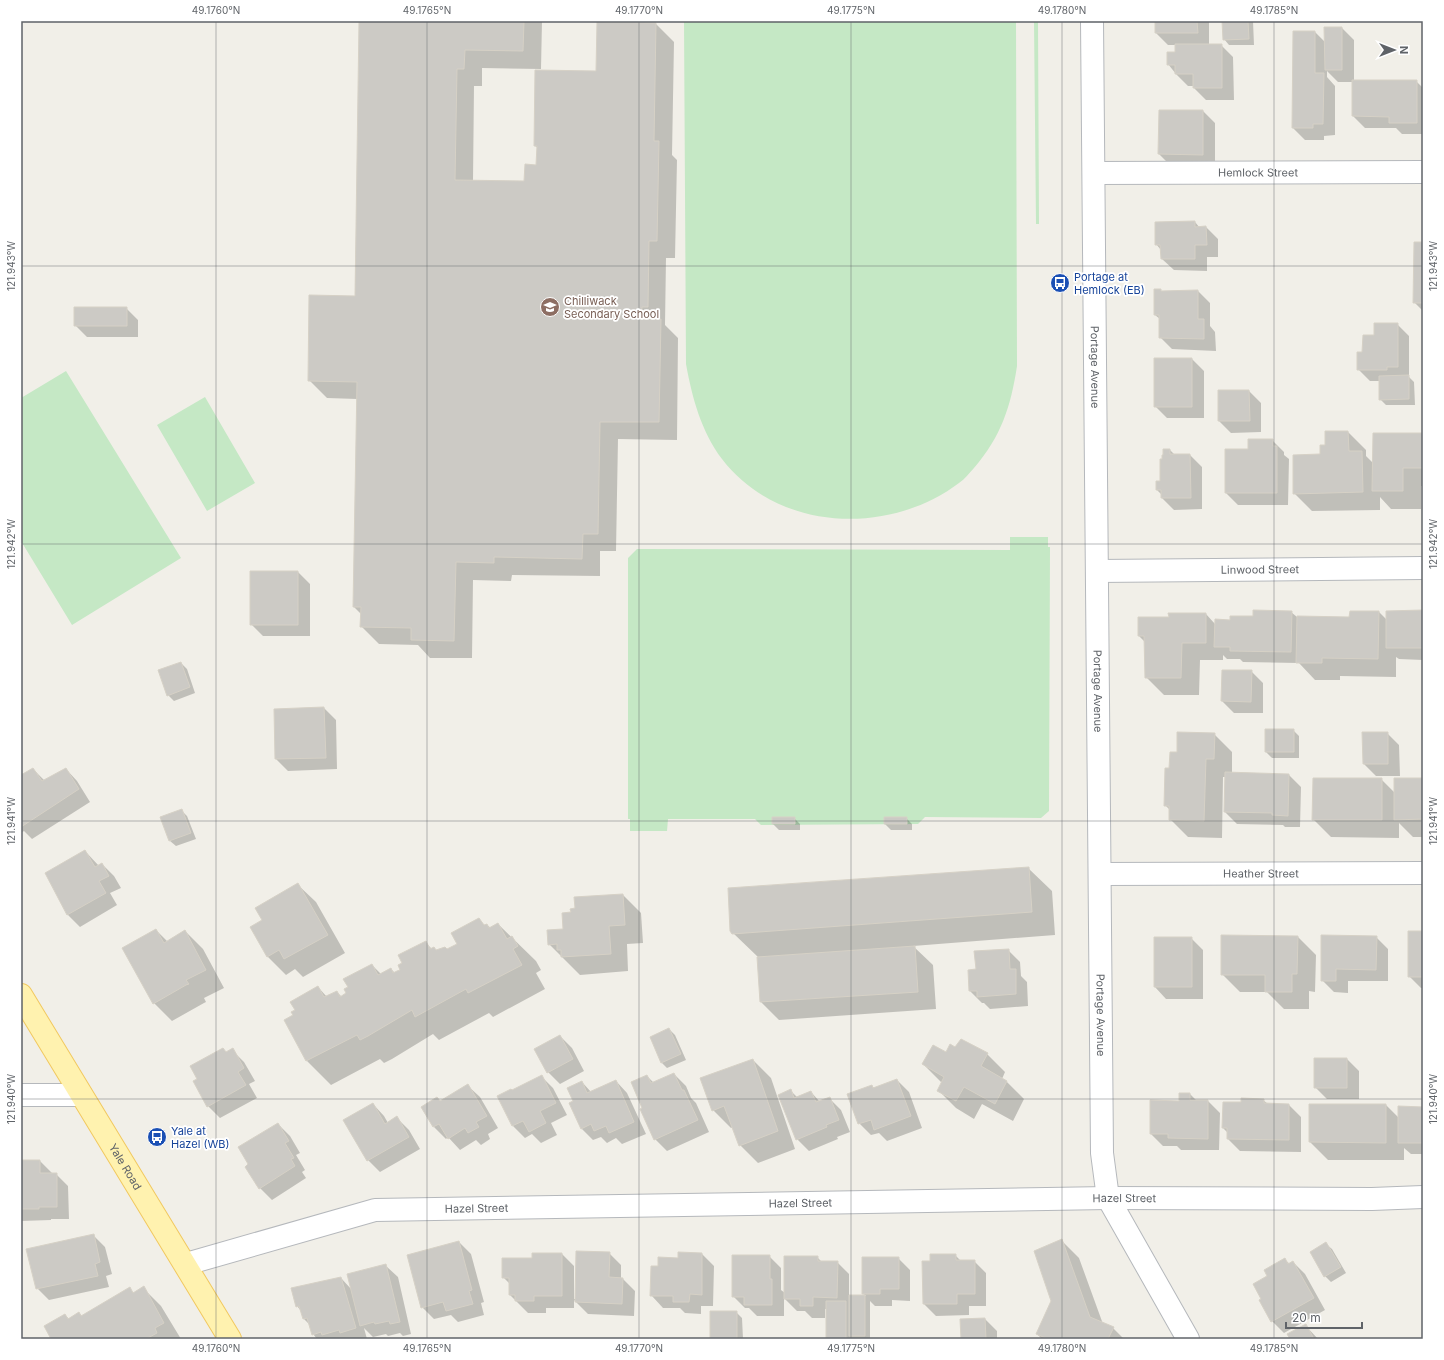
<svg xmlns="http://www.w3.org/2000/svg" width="1444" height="1360" viewBox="0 0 1444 1360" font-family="Inter,sans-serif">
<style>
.green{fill:#c5e8c5}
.shadow{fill:#0003}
.building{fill:#cccac5;stroke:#d6d1c6}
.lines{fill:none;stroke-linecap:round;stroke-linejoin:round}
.minor-casing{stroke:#b5b8bc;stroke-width:24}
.major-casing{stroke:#f2c960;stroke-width:24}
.minor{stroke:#fff;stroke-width:22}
.major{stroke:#fff2af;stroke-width:22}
.ticks{fill:none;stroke:#5f6368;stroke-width:1;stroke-opacity:0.45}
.labels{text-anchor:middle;stroke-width:3.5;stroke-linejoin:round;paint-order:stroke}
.street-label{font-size:11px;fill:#5f6368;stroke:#fff}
.transit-label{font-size:11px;fill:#164399;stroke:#fff;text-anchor:start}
.education-label{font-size:11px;fill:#785e54;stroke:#fff;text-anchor:start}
.neatline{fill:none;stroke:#5f6368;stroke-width:1.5}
.ticks-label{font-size:10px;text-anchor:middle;fill:#5f6368}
</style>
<rect width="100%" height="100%" fill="#f1efe8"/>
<!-- green -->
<path class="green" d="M684,21H1016L1017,366C1011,406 1001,437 974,468C969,473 965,479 959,483C889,536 778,532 722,459C701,431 692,397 686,364Z
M1034,21H1038L1039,224H1036Z
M66,371L181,558L72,625L21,541V398Z
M205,397L255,483L207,511L157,425Z
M1010,537H1048V547H1050L1049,811L1041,818L925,817L918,824L761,825L755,819H668L667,831H630V819H628V558L637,549L1010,550Z"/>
<!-- shadow -->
<path class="shadow" d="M360,21H542L541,69L482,68V86H474L473,181L525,183L537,166L538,148L535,146L597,72L656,24L674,42L672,155L677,160L675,258H666L665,325L678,338L677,440L618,439L616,551H600V576L512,575L511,581L473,580L472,658H430L418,645L379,644L361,626L362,615L354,607L357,399L327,398L309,380L355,297Z
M1156,21H1209V45H1221L1233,57L1234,100H1206L1194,88V86H1188L1176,74L1168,64L1176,53V45H1168L1156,33Z
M1223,21H1253L1254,45H1229L1224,39Z
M1342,28L1354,40V81H1416L1423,88V134H1402L1396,128H1365L1353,116V82H1338L1327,71V77L1335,86V135L1324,136V140H1305L1293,128L1294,32H1315L1325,42Z
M1160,111H1203L1215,123V166H1171L1159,154Z
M1195,222L1200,228L1206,227L1218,239V257H1207V271L1174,270L1162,259L1161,250L1156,244V223Z
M1423,243V311L1414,302Z
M1160,290L1162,292L1198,291L1210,303V326L1215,332L1216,351L1172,349L1160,337V319L1155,315Z
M126,308L138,320V337H87L75,325Z
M1397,324L1409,336V377L1414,382L1415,405H1386L1380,399V381H1370L1358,369L1363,353L1375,336Z
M1192,359L1204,371V418H1167L1155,406Z
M1249,391L1261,403V432L1231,433L1219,421Z
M1348,432L1366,450V456L1374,464L1423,434V486H1421V509H1391L1380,497V510L1312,511L1294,493L1321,455L1326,446Z
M1272,440L1284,452V455L1289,459L1288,505H1238L1226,493L1249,450Z
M1170,450L1175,455H1190L1202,467V509L1174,510L1162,498V495L1157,490V482H1161L1162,460Z
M298,572L310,584V636H263L251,624Z
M1423,611V660L1399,659L1396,657V677L1340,676V680H1315L1299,663L1243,662L1240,659H1227L1223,655V660H1200L1199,695H1164L1146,677L1145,642L1139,636L1170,618L1206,614L1215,624L1291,612L1297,617L1350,618L1379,612L1387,620Z
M181,663L187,669L195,693L174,701L168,695Z
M1251,671L1263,683V713H1234L1222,701Z
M324,708L336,720L337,769L288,771L276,759Z
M1293,730L1299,736V758H1272L1266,752Z
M1363,733H1387L1399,745L1400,776H1376L1364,764Z
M1214,734L1232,752V773L1289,775L1301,787L1300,827H1285L1283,825L1237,824L1225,812L1226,777H1223L1222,838L1188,837L1170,819V810L1165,805L1170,769L1178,753Z
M33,769L45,781L66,769L77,781L90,802L32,839L24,831L21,833V776Z
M1381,779L1395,793L1423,779V837H1413L1399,823V838L1331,837L1313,819Z
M181,810L187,816L196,839L176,846L170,841Z
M773,818H794L800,824V830H779L773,824Z
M885,818H906L912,824V830H891L885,824Z
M85,851L99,866L102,864L114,876L121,888L110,893L117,905L80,927L68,915L46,873Z
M1028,868L1052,891L1055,935L913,946L933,965L936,1009L779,1020L761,1002L758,957L733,933Z
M298,885L316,902L345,953L303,977L295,969L286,975L268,957L251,928L263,921Z
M623,895L641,913L643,943L627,944L628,971L580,975L549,944L564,930Z
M479,919L485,926L487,925L491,928L498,924L536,961L541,970L536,973L545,989L493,1017L489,1013L439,1040L433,1034L392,1059L384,1063L380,1059L331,1085L307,1061L286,1020L295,1016L296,1010L318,987L327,997L337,992L342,997L348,993L372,965L381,974L391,969L395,973L402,970L425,942L432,949L437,951L447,950L458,944Z
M156,930L168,942L185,931L203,949L224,988L204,998L206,1002L204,1003L172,1021L154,1003Z
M1423,932V988H1421L1409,976Z
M1322,936L1376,937L1388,949V981H1348V993L1334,992L1322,980Z
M1298,937L1316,955L1315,992L1309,991V1009H1284L1267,992H1240L1222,974Z
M1191,938L1203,950V999H1166L1155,987Z
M1008,950L1020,962L1021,976L1027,982L1028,1006L990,1009L984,1003H982L970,991L977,970Z
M669,1029L675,1035L686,1060L667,1068L661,1062Z
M560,1036L572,1048L584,1071L560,1084L548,1072Z
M961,1040L987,1054L1005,1072L1002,1079L1006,1081L1024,1099L1013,1121L982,1104L974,1119L956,1108L938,1090L942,1083L923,1064L956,1048Z
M232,1050L244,1062L255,1081L249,1084L257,1098L220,1118L208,1106L227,1053Z
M1347,1059L1359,1071V1099H1327L1315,1087Z
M753,1060L771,1078L795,1149L758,1163L740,1145L733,1127L731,1128L713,1110Z
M674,1074L686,1086L691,1098L696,1103L709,1132L667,1151L655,1139L644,1109L647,1076L654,1083Z
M541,1076L553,1088L567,1115L551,1123L557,1135L541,1143L532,1134L525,1138L513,1126L512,1091Z
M897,1080L909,1092L922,1128L887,1141L879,1133L871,1135L859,1123L872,1086L874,1088Z
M616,1081L627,1093L646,1134L622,1144L616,1138L607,1143L601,1137L593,1140L581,1128L575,1101L582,1082L591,1092Z
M468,1086L480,1097L498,1128L488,1134L490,1139L481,1145L476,1140L460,1150L448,1137L446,1139L434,1127L437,1098L441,1102Z
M790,1090L797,1097L811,1092L820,1102L829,1098L841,1110L850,1132L837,1137L838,1139L809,1151L797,1139Z
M1190,1094L1197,1101H1208L1220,1113L1219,1150H1181L1177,1146H1163L1151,1134L1180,1102Z
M1263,1100L1268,1104L1289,1105L1301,1117V1152L1240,1151L1228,1139V1133L1223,1128L1242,1103Z
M373,1104L384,1116L388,1123L397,1118L409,1130L420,1149L380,1172L368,1160Z
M1386,1105L1399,1118L1423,1108V1154H1411L1404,1148V1160H1328L1310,1142Z
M278,1124L290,1136L300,1153L296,1155L305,1170L302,1172L306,1178L272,1200L260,1188Z
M21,1161H40L52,1173L56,1174L68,1186L69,1219H51V1220L21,1221Z
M93,1235L105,1247L112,1274L106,1276L109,1287L49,1300L37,1288Z
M1061,1240L1079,1258L1103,1324L1113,1328L1124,1339H1042L1037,1334L1052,1301Z
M459,1242L471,1254L484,1302L481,1303L484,1315L458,1322L451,1315L434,1319L422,1307Z
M1326,1244L1332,1249L1346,1273L1331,1282L1325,1276Z
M609,1253L621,1265V1279H623L635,1291L634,1316L588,1314L574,1300V1308H546V1313H528L510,1295V1284L503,1277L533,1259L562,1254L574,1266V1299H576Z
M702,1254L714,1266L713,1306H701V1314L685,1313L680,1308H663L652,1296L659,1267L679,1259Z
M955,1255L961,1261H974L986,1273V1306H969V1315L936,1316L924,1304L931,1262Z
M769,1256L781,1268V1290L785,1293L817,1257L822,1262H837L849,1274V1296H866L863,1294L898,1258L910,1270V1301L892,1300V1306H875L870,1301V1339H828L827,1309H825V1318H812L805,1311H797L784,1298V1316H757L749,1308H745L733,1296Z
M1285,1260L1290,1264L1293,1262L1305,1274L1325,1310L1284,1333L1272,1321L1262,1299L1268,1276Z
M386,1266L398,1277L411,1334L403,1336L400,1333L388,1336L386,1334L373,1337L364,1328L367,1339H317L313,1334L310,1325L304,1319L301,1311L297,1306L341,1278L352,1290Z
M143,1288L161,1306L181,1339H52L65,1315L69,1319L79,1313L82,1316L129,1289L134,1293Z
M736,1312L742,1318L743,1339H711Z
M985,1319L997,1331V1339H962Z
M1305,1325L1318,1339H1291Z"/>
<!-- building -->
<path class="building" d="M359,21H524L523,51L465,50L464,69H457L455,180L524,181L525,164L536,165L537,146H534L535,70L596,71L597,22L656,23L654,141H659L657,241H649L648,307H642L641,319H661L659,422H600L598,534H583L582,559L494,557V563L456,562L454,641L411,640V628L360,627L361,607H353L357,382L308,381L309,295L355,296Z
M1155,21H1197L1198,33H1155Z
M1222,21H1248L1249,39L1223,40Z
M1324,27H1342V70H1325Z
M1293,31H1315V73H1324L1323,124H1313V128H1292Z
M1175,44H1222V88H1193V74H1175V65H1167V52H1175Z
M1352,80H1417V123H1389V117L1352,116Z
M1159,110H1203V155L1158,154Z
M1195,221V227L1206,226L1207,245H1195V259H1161L1160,245H1155V222Z
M1414,242H1423V303H1413Z
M1154,289H1161V291L1198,290V319H1204V339L1159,338V315H1154Z
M74,307H127V326H74Z
M1374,323H1398V367H1387V370H1357V352H1362L1363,335H1374Z
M1154,358H1192V407H1154Z
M1409,375V399L1379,400V376Z
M1218,390H1249L1250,421H1218Z
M1325,431H1348L1349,451H1362L1363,492L1293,494V455L1320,454V445H1325Z
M1373,433H1423V468H1403V491H1372Z
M1248,439H1273V446H1277V493H1225V449H1248Z
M1163,449H1170V454H1190L1191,498H1161V490H1156V481H1160V459H1162V455H1163Z
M250,571H298V625H250Z
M1253,610L1292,611L1291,652L1230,651V647H1214L1215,619L1230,620V616H1253Z
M1423,610V648H1386V611Z
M1350,611H1379L1378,659L1322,658V663H1296L1297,616L1349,617Z
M1168,613H1206V643H1182L1181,678H1145L1144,636H1138V617H1169Z
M181,662L190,687L167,696L158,670Z
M1222,670H1252L1251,702L1221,701Z
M324,707L326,758L275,759L274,709Z
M1265,729H1294V752H1265Z
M1177,732L1215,733L1214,759H1206L1204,821L1169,820V806H1164L1165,768H1169L1170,752H1177Z
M1362,732H1388V764H1363Z
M33,768L42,781L66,768L79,789L21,827V775Z
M1225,772L1289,774L1288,816L1272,815V813L1224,812Z
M1313,778H1382V820H1312Z
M1394,778H1423V819L1394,820Z
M182,809L191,833L169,841L160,817Z
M772,817H795V824H772Z
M884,817H907V824H884Z
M85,850L95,867L102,863L109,876L99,881L106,893L67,915L45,873Z
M1029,867L1032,912L732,934L730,931L728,888Z
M298,883L328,935L284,959L279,950L267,957L250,927L262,920L255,908Z
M623,894L625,925L609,926L611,954L561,957V950H557V944L548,945L547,930L563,929L562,913L571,912L570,909L575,908L574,897Z
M479,918L484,925L487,924L489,928L498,923L507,939L512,936L518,946L513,949L522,965L468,993L466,989L415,1017L412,1010L368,1036L360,1040L357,1035L306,1061L284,1020L293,1015L291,1012L295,1010L290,1002L318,986L324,997L337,991L340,997L346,993L344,989L348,987L343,979L372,964L378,975L391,968L393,973L397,971L400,970L398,965L402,963L398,955L426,941L430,949L434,947L436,950L445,947L447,949L457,944L451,933Z
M156,929L164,943L185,930L206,970L186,980L189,984L186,985L153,1004L122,948Z
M1408,931H1423V977H1408Z
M1221,935L1298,936L1297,974H1292V992H1265V975H1221Z
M1321,935L1377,936L1376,970L1336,969V981H1321Z
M1154,937H1192V987H1154Z
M915,946L918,992L760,1002L757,957Z
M1009,949L1010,969H1016V994L977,997V991H969L968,970L976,969L974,951Z
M669,1028L681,1054L661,1063L650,1037Z
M560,1035L573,1059L547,1073L534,1049Z
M961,1039L988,1053L981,1066L1007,1081L995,1104L964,1087L956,1101L937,1091L944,1077L922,1064L933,1045L946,1052L950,1044L955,1047Z
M223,1048L226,1052L233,1048L244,1068L238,1072L246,1085L207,1107L193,1081L197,1079L190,1066Z
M1314,1058H1347V1088H1314Z
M753,1059L778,1131L739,1146L724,1106L712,1111L700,1078Z
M674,1073L682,1090H684L698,1120L654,1140L640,1109L642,1108L631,1082L647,1075L651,1083Z
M542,1075L556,1103L540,1111L546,1123L529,1132L523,1121L512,1126L497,1096L511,1089L512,1090Z
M897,1079L911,1116L874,1130L871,1120L858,1124L847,1094L872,1085L873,1088Z
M616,1080L634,1122L609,1133L606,1126L594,1131L591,1124L581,1129L569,1103L573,1101L567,1088L582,1081L587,1093Z
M468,1084L487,1116L476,1122L479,1127L468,1133L465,1128L448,1139L439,1124L433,1127L421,1107L437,1097L440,1101Z
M791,1089L794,1098L811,1091L816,1102L830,1097L839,1120L826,1125L827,1127L796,1140L778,1095Z
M1179,1093H1190V1100H1208V1139L1168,1138V1134H1150V1100L1179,1101Z
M1241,1098L1264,1099V1103L1289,1104V1140L1227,1139V1128H1222L1223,1102H1241Z
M373,1103L385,1124L397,1116L409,1137L367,1161L343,1120Z
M1309,1104H1386V1143L1309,1142Z
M1398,1106L1423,1107V1143H1398Z
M278,1123L289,1141L285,1143L294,1158L291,1159L295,1166L259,1189L245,1167L248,1164L238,1147Z
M21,1160H40V1173H57V1207H39V1209H21Z
M94,1234L100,1262L95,1264L98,1276L36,1289L26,1249Z
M1062,1239L1090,1317L1114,1327L1108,1339H1048L1036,1334L1051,1301L1034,1251Z
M459,1241L472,1290L469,1291L473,1304L446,1311L443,1302L421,1308L407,1255Z
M1326,1242L1341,1267L1324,1277L1310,1252Z
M576,1251L610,1252L609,1277L623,1278L622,1304L575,1302Z
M678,1252L702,1253V1295L690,1294L689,1302H673V1296H650L651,1266H658V1257L678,1258Z
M532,1253H562V1296H534V1301H515V1295H509V1278H502V1258H532Z
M930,1254H956V1260H975V1294H957V1304H923L922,1261H930Z
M732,1255H770V1279H772V1305H744V1297H732Z
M784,1256H818V1261H838L837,1298L813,1297V1306H800V1299H784Z
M862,1257H899V1289H880V1294H862Z
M1285,1258L1288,1264L1293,1261L1314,1298L1271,1322L1259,1300L1261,1299L1253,1284L1267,1276L1264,1270Z
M386,1264L400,1322L390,1324L389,1321L375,1324L374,1322L360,1326L347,1274Z
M341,1277L356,1328L340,1333L339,1330L322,1335L321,1332L312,1335L307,1318L303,1319L299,1306L296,1307L291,1288Z
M144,1286L164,1323L155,1328L157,1333L146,1339H51L44,1326L65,1314L68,1319L79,1312L81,1316L130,1287L133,1293Z
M849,1295H865V1336H849Z
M826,1301H846V1339H826Z
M710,1311H737V1339H710Z
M985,1318L986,1339H961L960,1319Z
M1306,1324L1314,1339H1290L1287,1334Z"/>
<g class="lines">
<!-- minor casing -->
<g class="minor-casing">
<g id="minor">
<path id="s1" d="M1092,21L1102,1153L1108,1198L1188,1339"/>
<path id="s2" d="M1094,173L1423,172"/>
<path id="s3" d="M1097,571L1423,568"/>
<path id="s4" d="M1100,874L1423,873"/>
<path d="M21,1095H81"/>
<path id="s5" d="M186,1264L375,1210L1108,1198L1372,1199L1423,1197"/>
</g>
</g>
<!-- major casing -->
<g class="major-casing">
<g id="major">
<path id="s6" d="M21,995L230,1339"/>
</g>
</g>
<!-- minor -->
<use href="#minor" class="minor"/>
<!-- major -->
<use href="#major" class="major"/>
</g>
<!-- ticks -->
<path class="ticks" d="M216,21V1339M427,21V1339M639,21V1339M851,21V1339M1062,21V1339M1274,21V1339M21,266H1423M21,544H1423M21,821H1423M21,1099H1423"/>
<!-- icons -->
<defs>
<g id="bus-disc" transform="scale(1)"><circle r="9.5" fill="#1a4fb4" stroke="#fff"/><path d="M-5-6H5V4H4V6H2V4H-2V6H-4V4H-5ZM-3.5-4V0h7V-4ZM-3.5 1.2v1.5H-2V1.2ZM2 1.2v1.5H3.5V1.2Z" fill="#fff"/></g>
<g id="school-disc" transform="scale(1)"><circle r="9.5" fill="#8d6e63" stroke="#fff"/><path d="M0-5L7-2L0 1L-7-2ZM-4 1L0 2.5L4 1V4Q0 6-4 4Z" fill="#fff"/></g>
</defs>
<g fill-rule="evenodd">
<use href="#bus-disc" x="1060" y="283"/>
<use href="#school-disc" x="550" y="307"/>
<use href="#bus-disc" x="157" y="1137"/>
</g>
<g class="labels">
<!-- street labels -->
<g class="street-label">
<text dy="4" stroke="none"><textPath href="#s2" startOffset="164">Hemlock Street</textPath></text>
<text dy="4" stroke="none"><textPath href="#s1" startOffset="346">Portage Avenue</textPath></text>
<text dy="4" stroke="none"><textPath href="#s3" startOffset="163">Linwood Street</textPath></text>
<text dy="4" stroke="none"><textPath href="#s1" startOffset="670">Portage Avenue</textPath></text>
<text dy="4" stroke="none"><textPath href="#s4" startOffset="161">Heather Street</textPath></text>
<text dy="4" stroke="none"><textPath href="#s1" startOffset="994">Portage Avenue</textPath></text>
<text dy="4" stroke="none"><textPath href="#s6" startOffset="201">Yale Road</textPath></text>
<text dy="4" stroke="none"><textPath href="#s5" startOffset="946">Hazel Street</textPath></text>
<text dy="4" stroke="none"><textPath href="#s5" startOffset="622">Hazel Street</textPath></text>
<text dy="4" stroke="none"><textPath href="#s5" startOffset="298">Hazel Street</textPath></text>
</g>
<!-- transit labels -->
<g class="transit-label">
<text x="1074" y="281">Portage at<tspan x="1074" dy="13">Hemlock (EB)</tspan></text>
<text x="171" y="1135">Yale at<tspan x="171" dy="13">Hazel (WB)</tspan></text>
</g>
<!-- education labels -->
<g class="education-label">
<text x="564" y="305">Chilliwack<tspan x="564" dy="13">Secondary School</tspan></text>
</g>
</g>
<!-- border -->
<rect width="1444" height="1360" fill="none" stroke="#ffffff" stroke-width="44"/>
<!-- north arrow -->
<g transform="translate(1394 50) rotate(90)" stroke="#ffffff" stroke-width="3" paint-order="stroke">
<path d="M0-3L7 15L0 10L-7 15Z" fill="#5f6368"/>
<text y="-6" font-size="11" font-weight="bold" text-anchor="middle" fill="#5f6368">N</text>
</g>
<!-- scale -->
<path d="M1286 1322v6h76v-6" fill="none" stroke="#5f6368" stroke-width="2"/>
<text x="1292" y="1322" font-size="12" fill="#5f6368" stroke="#ffffff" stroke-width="3" paint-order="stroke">20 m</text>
<rect x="22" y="22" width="1400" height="1316" class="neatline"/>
<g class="ticks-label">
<text x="216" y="14">49.1760°N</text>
<text x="427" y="14">49.1765°N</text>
<text x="639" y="14">49.1770°N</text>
<text x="851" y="14">49.1775°N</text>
<text x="1062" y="14">49.1780°N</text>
<text x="1274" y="14">49.1785°N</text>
<text transform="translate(1433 266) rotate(-90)" y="4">121.943°W</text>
<text transform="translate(11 266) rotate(-90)" y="4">121.943°W</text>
<text transform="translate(1433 544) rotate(-90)" y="4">121.942°W</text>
<text transform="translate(11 544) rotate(-90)" y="4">121.942°W</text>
<text transform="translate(1433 821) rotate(-90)" y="4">121.941°W</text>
<text transform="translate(11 821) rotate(-90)" y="4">121.941°W</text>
<text transform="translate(1433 1099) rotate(-90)" y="4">121.940°W</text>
<text transform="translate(11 1099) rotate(-90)" y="4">121.940°W</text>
<text x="216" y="1352">49.1760°N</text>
<text x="427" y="1352">49.1765°N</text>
<text x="639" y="1352">49.1770°N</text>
<text x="851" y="1352">49.1775°N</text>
<text x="1062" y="1352">49.1780°N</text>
<text x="1274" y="1352">49.1785°N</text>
</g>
</svg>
